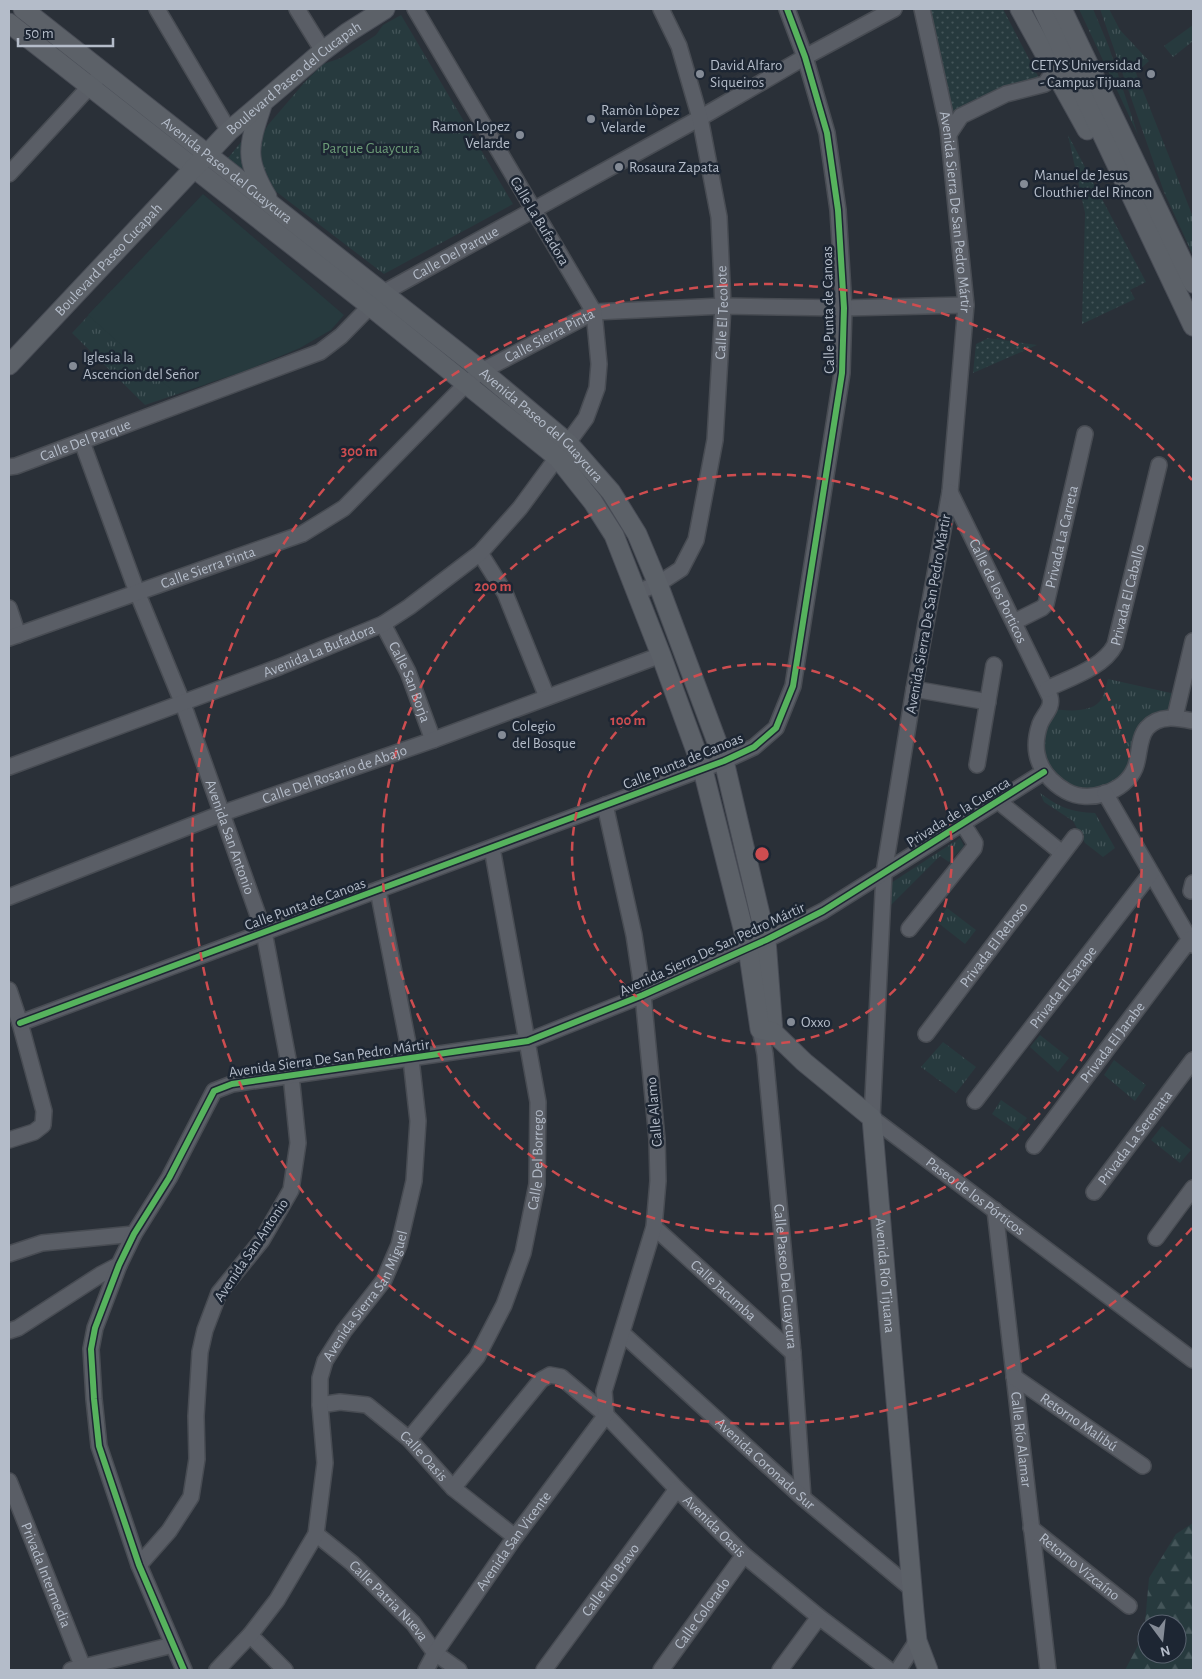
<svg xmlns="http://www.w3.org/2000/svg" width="1202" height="1679" viewBox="0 0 1202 1679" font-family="'Alegreya Sans',sans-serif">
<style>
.grass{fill:url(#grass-dots)}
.forest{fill:url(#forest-firs);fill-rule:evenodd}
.park{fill:url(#park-tufts)}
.pitch{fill:#273a3e}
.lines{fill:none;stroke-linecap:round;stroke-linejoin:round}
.minor-casing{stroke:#484c53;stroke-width:18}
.major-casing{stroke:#484c55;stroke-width:21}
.minor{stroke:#5a5e66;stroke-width:15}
.major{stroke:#5c6168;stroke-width:19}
.cycleway-casing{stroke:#1d2633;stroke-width:9}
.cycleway{stroke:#56b35d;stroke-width:6}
.ring{fill:none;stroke:#ce4d50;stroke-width:2.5;stroke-dasharray:9 6}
.poi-dot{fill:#848b96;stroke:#1d2633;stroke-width:2}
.labels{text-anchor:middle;stroke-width:5;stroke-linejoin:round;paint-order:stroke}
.poi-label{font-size:15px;fill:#b4bcc9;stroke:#1d2633;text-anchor:start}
.street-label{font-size:15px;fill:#b4bcc9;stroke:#1d2633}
.park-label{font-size:15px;fill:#6b9a76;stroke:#1d2633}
.centre{fill:#ce4d50;stroke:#1d2633;stroke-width:2.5}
.ring-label{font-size:15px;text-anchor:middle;font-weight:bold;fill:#ce4d50;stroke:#1d2633;stroke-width:5;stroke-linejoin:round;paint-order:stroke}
</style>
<defs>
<pattern id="grass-dots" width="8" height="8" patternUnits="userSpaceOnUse" patternTransform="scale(1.25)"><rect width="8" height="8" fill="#273a3e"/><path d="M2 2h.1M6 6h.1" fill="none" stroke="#445559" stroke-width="1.8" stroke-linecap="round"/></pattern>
<pattern id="forest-firs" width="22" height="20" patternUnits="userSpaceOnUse" patternTransform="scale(1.25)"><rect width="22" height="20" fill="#273a3e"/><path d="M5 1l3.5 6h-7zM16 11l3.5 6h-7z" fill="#445559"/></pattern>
<pattern id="park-tufts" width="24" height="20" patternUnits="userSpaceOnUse" patternTransform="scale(1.25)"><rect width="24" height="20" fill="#273a3e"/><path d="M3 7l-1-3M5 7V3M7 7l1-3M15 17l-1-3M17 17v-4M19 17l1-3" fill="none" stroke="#445559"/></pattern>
</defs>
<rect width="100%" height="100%" fill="#2a3038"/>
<!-- grass -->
<path class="grass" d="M927,9H1003L1039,78L969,102L954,116Z
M1068,135L1146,282L1130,290L1135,299L1082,324L1085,213Z
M246,136V173L228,158Z
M988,338L1037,345L973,373L976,344Z"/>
<!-- forest -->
<path class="forest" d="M1193,1523V1670H1125L1144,1634L1149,1578L1176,1534ZM1147,1624H1177V1654H1147Z"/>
<!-- park -->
<path class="park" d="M1079,9H1093L1109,47L1138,135Z
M1100,9H1109L1120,30L1149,61L1136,73L1193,217V255L1164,192Z
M401,15L513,204L384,274L274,190L267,181L259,162L261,137L268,125L304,83L323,64L341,58L376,35L383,25Z
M1193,25V41L1173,57L1164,46Z
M112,290L207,384L145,405L72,333Z
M1108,679L1180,695L1175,717L1154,723L1131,775L1086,796L1044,772L1040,723L1050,708C1064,711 1094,714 1102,698C1105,693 1106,685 1108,679Z
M1040,793C1059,807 1071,812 1095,813L1115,848L1103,857L1085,843L1073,821L1044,802Z
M960,838L964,846L949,862L940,856L886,910L891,883Z
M947,908L976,930L965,944L937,922Z
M1040,1035L1069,1058L1058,1072L1030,1047Z
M943,1042L976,1067L956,1093L921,1067Z
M1114,1060L1146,1085L1135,1101L1104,1075Z
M1001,1100L1027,1118L1017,1131L992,1114Z
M1162,1126L1191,1150L1180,1163L1151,1140Z"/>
<!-- pitch -->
<path class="pitch" d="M203,194L344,315L331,330L300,348L245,371L176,394L88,315Z"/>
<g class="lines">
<!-- minor casing -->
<g class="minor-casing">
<g id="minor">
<path d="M157,9L229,131"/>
<path d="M297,9L323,51"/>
<path id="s1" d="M922,9L948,128L966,305L950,492L914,689L884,873L872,1118L1193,1360"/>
<path d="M949,134L961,116L1006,94L1045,84L1054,71"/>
<path d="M9,174L103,72"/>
<path id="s2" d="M82,442L137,592L183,704L264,932L291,1075L298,1143L291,1190L262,1240L219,1293L205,1330L200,1352L196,1416L197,1459L191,1497L169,1531L139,1565"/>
<path id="s3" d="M9,467L16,466L320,352L341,336L383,293L700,118L805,57L894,9"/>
<path id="s4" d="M950,492L1050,697C1053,708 1044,714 1040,724C1037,733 1035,744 1037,754C1040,770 1052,783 1066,791C1089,804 1125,792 1135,768C1140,756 1138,738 1147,728C1159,714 1178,718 1193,721"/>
<path d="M480,553L505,593L547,697"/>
<path id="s5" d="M637,592L658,584L681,569L696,540L715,440L723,306L719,217L700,118L679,46L661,9"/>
<path d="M9,608L18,635"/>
<path id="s6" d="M1014,622L1042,608L1046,604L1085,434"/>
<path id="s7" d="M383,624L408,672L433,740"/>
<path id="s8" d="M9,638L302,534L344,508L466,384L482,371L594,312L723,306L844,308L966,305"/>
<path d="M914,689L988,702"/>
<path id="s9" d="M1047,689C1069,678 1103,668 1115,645L1159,465"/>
<path d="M1175,717L1193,641"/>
<path d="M977,765L994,665"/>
<path id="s10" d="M9,767L279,667L383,624L409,607L480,553L520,508L586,418L597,388L599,364L594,312L415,9"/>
<path d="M1105,793L1193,945"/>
<path d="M998,801L1062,853"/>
<path d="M1191,891L1193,883"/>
<path id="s11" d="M9,897L223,813L433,740L661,655"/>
<path d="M909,929L974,848L975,843L963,824"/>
<path d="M9,990L20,1023L44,1111L43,1125L34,1132L9,1140"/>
<path d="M20,1023L724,761L754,747L776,728L793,686L842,373L844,308L838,210L827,133L805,57L787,9"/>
<path id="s12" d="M760,1029L765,1054L793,1353L803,1498"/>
<path id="s13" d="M926,1034L1075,837"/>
<path id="s14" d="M975,1101L1151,873"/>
<path id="s15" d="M1034,1146L1190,939"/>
<path id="s16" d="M1094,1192L1193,1060"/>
<path id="s17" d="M995,1210L1048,1670"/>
<path id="s18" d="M654,1227L793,1353"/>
<path d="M1156,1238L1193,1188"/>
<path d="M9,1254L42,1243L134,1234"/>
<path d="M9,1331L18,1328L100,1275L119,1265"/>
<path id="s19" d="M622,1333L803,1498L912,1589"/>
<path id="s20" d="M1014,1377L1143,1466"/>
<path id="s21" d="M320,1405L340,1402L367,1405L409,1439L453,1488L515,1537"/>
<path id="s22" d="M409,1439L477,1357L504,1305L523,1253L537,1184L538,1102L492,848"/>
<path id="s23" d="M9,1481L84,1670"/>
<path id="s24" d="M453,1488L541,1380L550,1375L561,1377L606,1415L677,1489L744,1555L819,1617L889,1670"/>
<path id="s25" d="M1031,1528L1129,1606"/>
<path id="s26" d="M316,1534L352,1563L413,1623L435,1653L459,1670"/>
<path d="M250,1635L285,1670"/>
<path d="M71,1670L173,1645"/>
<path d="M184,1670L139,1565L99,1446L94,1399L91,1349L95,1328L119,1265L134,1234L169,1178L214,1091L232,1084L528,1041L643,995L766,940L823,911L1044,772"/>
<path id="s27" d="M217,1670L250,1635L277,1600L316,1534L325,1463L320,1405V1378L325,1361L344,1331L384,1280L399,1245L414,1181L418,1121L411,1059L378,890"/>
<path id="s28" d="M426,1670L435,1653L515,1537L606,1415L604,1391L654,1227L658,1181L657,1139L643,995L634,935L605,805"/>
<path id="s29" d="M544,1670L677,1489"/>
<path id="s30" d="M661,1670L744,1555"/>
<path d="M780,1670L819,1617"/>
<path d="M898,1670L917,1641"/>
</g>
</g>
<!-- major casing -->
<g class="major-casing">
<g id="major">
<path id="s31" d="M23,9L482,371L568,443L611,492L637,534L658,584L724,761L766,940L773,1032"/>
<path d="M1020,9L1087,130"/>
<path d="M1043,9L1193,326"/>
<path d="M1062,9L1193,283"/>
<path id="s32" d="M9,23L370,306L558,458L593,502L614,535L661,655L703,770L748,948L760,1029L773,1032L804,1062L872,1118L914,1612L917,1641L928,1670"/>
<path d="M263,102C249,145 243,157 267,197"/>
<path id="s33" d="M9,365L229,131L323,51L347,33L385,9"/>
</g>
</g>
<!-- minor -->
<use href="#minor" class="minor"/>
<!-- major -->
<use href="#major" class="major"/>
<!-- cycleway casing -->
<g class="cycleway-casing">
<path id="cycleway" d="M20,1023L724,761L754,747L776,728L793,686L842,373L844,308L838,210L827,133L805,57L787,9
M184,1670L139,1565L99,1446L94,1399L91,1349L95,1328L119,1265L134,1234L169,1178L214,1091L232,1084L528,1041L643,995L766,940L823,911L1044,772"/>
</g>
<!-- cycleway -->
<use href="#cycleway" class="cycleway"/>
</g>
<!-- distance rings -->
<g class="ring">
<circle cx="762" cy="854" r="190"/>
<circle cx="762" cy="854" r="380"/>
<path d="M1192 1228A570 570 0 1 1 1192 480"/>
</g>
<!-- markers -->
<g class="poi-dot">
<circle cx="700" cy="74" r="5"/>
<circle cx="1151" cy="74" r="5"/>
<circle cx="591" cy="119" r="5"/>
<circle cx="520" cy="135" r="5"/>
<circle cx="619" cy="167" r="5"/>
<circle cx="1024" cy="184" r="5"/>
<circle cx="73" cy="366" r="5"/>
<circle cx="502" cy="735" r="5"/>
<circle cx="791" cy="1022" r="5"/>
</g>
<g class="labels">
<!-- poi labels -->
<g class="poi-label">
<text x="710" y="70">David Alfaro<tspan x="710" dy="17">Siqueiros</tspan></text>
<text x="1141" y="70" text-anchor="end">CETYS Universidad<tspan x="1141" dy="17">- Campus Tijuana</tspan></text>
<text x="601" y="115">Ramòn Lòpez<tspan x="601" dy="17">Velarde</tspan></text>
<text x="510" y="131" text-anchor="end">Ramon Lopez<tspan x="510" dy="17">Velarde</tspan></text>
<text x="629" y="172">Rosaura Zapata</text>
<text x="1034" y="180">Manuel de Jesus<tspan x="1034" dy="17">Clouthier del Rincon</tspan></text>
<text x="83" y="362">Iglesia la<tspan x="83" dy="17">Ascencion del Señor</tspan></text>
<text x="512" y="731">Colegio<tspan x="512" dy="17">del Bosque</tspan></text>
<text x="801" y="1027">Oxxo</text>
</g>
<!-- street labels -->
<g class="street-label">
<text dy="5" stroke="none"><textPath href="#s33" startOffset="405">Boulevard Paseo del Cucapah</textPath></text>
<text dy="5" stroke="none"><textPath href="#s31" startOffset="260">Avenida Paseo del Guaycura</textPath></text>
<text dy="5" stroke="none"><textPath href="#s1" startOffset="206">Avenida Sierra De San Pedro Mártir</textPath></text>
<text transform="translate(540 221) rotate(59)" y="5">Calle La Bufadora</text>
<text dy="5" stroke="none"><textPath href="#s3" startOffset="501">Calle Del Parque</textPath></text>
<text dy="5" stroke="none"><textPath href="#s33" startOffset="145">Boulevard Paseo Cucapah</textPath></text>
<text transform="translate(828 310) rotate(-91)" y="5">Calle Punta de Canoas</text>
<text dy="5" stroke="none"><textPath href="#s5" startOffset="312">Calle El Tecolote</textPath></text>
<text dy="5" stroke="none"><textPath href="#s8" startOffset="631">Calle Sierra Pinta</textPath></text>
<text dy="5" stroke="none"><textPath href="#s31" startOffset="665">Avenida Paseo del Guaycura</textPath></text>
<text dy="5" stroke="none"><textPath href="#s3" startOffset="81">Calle Del Parque</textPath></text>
<text dy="5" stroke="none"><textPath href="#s6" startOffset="106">Privada La Carreta</textPath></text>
<text dy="5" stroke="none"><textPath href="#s8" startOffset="211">Calle Sierra Pinta</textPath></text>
<text dy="5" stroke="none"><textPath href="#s4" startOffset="110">Calle de los Porticos</textPath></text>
<text dy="5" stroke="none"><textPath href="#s9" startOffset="134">Privada El Caballo</textPath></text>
<text transform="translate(928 614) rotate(-80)" y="5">Avenida Sierra De San Pedro Mártir</text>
<text dy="5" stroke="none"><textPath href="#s10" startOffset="331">Avenida La Bufadora</textPath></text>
<text dy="5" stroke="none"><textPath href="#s7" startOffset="64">Calle San Borja</textPath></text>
<text transform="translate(683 761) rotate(-22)" y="5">Calle Punta de Canoas</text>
<text dy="5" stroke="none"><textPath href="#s11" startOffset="348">Calle Del Rosario de Abajo</textPath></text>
<text transform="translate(958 812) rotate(-32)" y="5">Privada de la Cuenca</text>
<text dy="5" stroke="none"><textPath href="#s2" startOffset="422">Avenida San Antonio</textPath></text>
<text transform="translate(305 904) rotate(-20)" y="5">Calle Punta de Canoas</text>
<text dy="5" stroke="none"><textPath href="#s13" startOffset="112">Privada El Reboso</textPath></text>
<text transform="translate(712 949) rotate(-25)" y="5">Avenida Sierra De San Pedro Mártir</text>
<text dy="5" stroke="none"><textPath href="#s14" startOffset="144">Privada El Sarape</textPath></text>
<text dy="5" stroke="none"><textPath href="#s15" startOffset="130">Privada El Jarabe</textPath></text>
<text transform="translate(329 1058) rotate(-8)" y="5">Avenida Sierra De San Pedro Mártir</text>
<text transform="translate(654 1112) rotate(-95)" y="5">Calle Alamo</text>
<text dy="5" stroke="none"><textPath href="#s16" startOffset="68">Privada La Serenata</textPath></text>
<text dy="5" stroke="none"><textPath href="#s22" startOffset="315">Calle Del Borrego</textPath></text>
<text dy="5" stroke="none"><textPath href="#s1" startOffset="1249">Paseo de los Pórticos</textPath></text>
<text transform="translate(251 1250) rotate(-56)" y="5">Avenida San Antonio</text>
<text dy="5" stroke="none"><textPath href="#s32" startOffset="1615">Avenida Río Tijuana</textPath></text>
<text dy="5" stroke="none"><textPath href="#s12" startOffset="249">Calle Paseo Del Guaycura</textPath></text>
<text dy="5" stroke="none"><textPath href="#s18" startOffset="94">Calle Jacumba</textPath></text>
<text dy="5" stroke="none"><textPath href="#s27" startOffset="421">Avenida Sierra San Miguel</textPath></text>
<text dy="5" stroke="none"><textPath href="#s20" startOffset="79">Retorno Malibú</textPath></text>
<text dy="5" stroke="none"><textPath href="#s17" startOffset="231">Calle Río Alamar</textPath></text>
<text dy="5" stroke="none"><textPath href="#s21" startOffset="124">Calle Oasis</textPath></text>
<text dy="5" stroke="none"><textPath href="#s19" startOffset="194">Avenida Coronado Sur</textPath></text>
<text dy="5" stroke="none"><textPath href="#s24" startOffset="375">Avenida Oasis</textPath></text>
<text dy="5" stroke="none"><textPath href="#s28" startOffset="156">Avenida San Vicente</textPath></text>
<text dy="5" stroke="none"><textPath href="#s25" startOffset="62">Retorno Vizcaíno</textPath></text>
<text dy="5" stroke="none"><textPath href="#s23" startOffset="101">Privada Intermedia</textPath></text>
<text dy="5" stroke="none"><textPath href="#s29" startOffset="112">Calle Río Bravo</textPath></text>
<text dy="5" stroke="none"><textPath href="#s26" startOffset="99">Calle Patria Nueva</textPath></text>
<text dy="5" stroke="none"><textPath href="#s30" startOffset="70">Calle Colorado</textPath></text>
</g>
<!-- park labels -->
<g class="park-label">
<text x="371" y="153">Parque Guaycura</text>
</g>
</g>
<circle cx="762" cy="854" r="8" class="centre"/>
<g class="ring-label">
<text x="359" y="456">300 m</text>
<text x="493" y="591">200 m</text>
<text x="628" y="725">100 m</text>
</g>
<!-- border -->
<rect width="1202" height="1679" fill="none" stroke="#b4bcc9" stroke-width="20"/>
<!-- north arrow -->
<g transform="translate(1162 1639) rotate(165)"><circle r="24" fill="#1d2633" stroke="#59626f"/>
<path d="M0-4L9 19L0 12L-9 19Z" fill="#848b96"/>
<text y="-8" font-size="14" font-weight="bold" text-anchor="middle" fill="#b4bcc9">N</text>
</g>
<!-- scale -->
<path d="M18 38v8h95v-8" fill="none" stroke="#b4bcc9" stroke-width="2.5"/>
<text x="25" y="38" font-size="15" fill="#b4bcc9" stroke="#1d2633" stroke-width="4" paint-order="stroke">50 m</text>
</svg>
